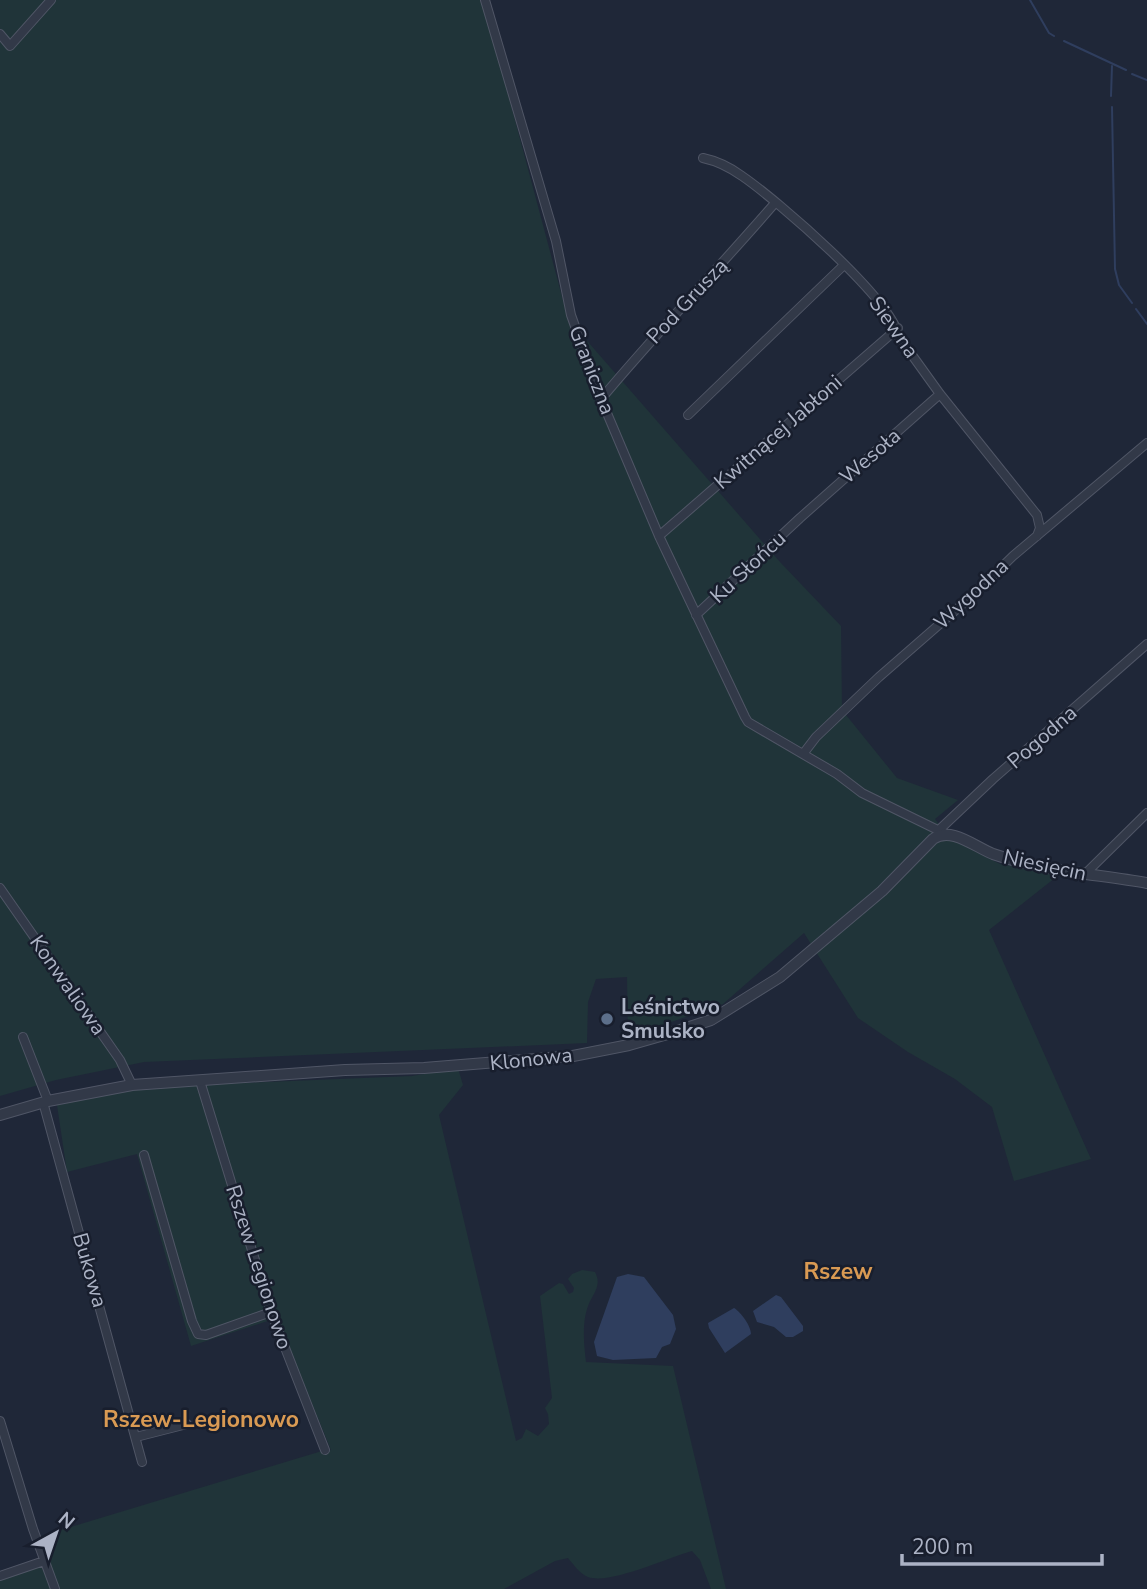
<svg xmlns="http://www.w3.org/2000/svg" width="1147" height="1589" viewBox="0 0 1147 1589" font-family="'Nunito Sans',sans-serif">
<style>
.green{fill:#203439}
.water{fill:#2f3e5e}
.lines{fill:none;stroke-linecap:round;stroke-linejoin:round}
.stream{stroke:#2f3e5e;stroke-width:2}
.minor-casing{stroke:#505666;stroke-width:10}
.tertiary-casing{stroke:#505666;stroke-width:12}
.minor{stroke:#323948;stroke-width:8}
.tertiary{stroke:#323948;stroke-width:10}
.service-dot{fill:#5c6f8a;stroke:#181e2d;stroke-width:2.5}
.labels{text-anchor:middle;stroke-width:5;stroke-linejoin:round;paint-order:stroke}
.street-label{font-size:21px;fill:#acb3c5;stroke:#181e2d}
.poi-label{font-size:21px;font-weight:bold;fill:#acb3c5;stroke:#181e2d;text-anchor:start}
.neighbourhood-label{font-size:23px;font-weight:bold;fill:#d99a53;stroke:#181e2d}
</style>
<rect width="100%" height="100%" fill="#1f2738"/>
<!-- green -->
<path class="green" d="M0,0H483L568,319L780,562L841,626L842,710L897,778L958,800L935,819L949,838L1000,864L1060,874L989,930L1091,1159L1014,1181L992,1107L955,1079L908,1052L858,1018L804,933L723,1004L628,1037L627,977L596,979L588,1002L587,1043L144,1062L56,1080L0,1096Z
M458,1068L463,1085L439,1115L516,1441L522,1438L526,1429L538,1436L549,1424L548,1414L545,1408L552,1398L540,1296L559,1283L563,1284L569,1294L573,1292L574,1288L568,1279L572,1274L582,1270L595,1272C603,1287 591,1295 587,1309C582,1325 584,1346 586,1362L673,1366L726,1589H711L700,1560L692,1551C669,1557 610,1585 588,1577C580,1574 573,1564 568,1558L555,1561L504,1589H57L41,1536L322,1451L324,1452L331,1450L277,1318L191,1346L137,1154L67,1172L57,1105L143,1087L412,1076Z
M43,1563L52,1589H0V1578Z"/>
<!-- water -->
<path class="water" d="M628,1274L644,1277L673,1315L676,1329L670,1344L662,1347L656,1358L613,1360L597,1356L594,1342L617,1277Z
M776,1295L781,1297L803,1326V1331L793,1337H786L774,1327L757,1322L753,1311Z
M734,1308C741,1312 751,1326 751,1334L725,1353L709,1328L708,1323Z"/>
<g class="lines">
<!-- stream -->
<path class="stream" d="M1030,0L1049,33L1054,36
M1064,41L1126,70
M1132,74L1147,80
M1111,96L1112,66
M1112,107L1115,269L1119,285L1132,303
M1136,309L1147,324"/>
<!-- minor casing -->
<g class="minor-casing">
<path id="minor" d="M485,0L556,241L571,315L601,399L659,536L745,717L748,722L837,774L862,793L946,834
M0,34L10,46L51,0
M703,158C717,161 731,168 742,176C777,200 893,300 899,337L940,394L1037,515L1040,528L1037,536
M601,399C657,332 718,269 775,203
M688,415L844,265
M659,536L898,328
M696,615L800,518L940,394
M803,754L816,737L879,677L973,595L1013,556L1147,443
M939,830L993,779L1147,644
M1085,874L1147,813
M0,888L120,1060L132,1085
M23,1037L48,1101
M200,1081L271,1312L325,1450
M43,1102L142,1462
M144,1155L192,1321L198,1334L206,1335L271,1312
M0,1421L33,1529L55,1589
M136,1437L187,1424
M0,1576L44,1561"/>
</g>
<!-- tertiary casing -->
<g class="tertiary-casing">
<path id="tertiary" d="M0,1115L48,1101L132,1085L345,1070L424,1068L573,1056L629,1045L671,1033L711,1020L780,977L882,891L933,839C951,826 975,847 993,854C1042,871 1096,874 1147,883"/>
</g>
<!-- minor -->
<use href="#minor" class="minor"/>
<!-- tertiary -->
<use href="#tertiary" class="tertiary"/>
</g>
<!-- markers -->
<circle class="service-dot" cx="607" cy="1019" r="7"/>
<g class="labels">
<!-- street labels -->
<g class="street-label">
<text transform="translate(687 301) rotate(-47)" y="7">Pod Gruszą</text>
<text transform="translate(894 327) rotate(55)" y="7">Siewna</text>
<text transform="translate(592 370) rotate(69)" y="7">Graniczna</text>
<text transform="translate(778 432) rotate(-41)" y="7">Kwitnącej Jabłoni</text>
<text transform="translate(870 456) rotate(-41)" y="7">Wesoła</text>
<text transform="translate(748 567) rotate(-43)" y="7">Ku Słońcu</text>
<text transform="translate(971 594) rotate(-43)" y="7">Wygodna</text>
<text transform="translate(1042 737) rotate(-41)" y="7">Pogodna</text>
<text transform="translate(1045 865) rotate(12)" y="7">Niesięcin</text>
<text transform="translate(68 985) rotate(55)" y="7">Konwaliowa</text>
<text transform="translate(531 1059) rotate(-6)" y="7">Klonowa</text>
<text transform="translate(259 1267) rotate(72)" y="7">Rszew Legionowo</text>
<text transform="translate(90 1270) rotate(74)" y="7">Bukowa</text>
</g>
<!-- poi labels -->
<g class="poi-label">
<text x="621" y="1014">Leśnictwo<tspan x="621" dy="24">Smulsko</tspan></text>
</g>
<!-- neighbourhood labels -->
<g class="neighbourhood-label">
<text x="838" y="1279">Rszew</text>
<text x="201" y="1427">Rszew-Legionowo</text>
</g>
</g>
<!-- north arrow -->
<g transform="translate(56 1533) rotate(40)" stroke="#181e2d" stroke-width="5" paint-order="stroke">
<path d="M0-5L12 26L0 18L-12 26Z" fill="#acb3c5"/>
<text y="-10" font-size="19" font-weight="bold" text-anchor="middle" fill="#acb3c5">N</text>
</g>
<!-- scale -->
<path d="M902 1554v10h200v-10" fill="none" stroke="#acb3c5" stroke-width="3.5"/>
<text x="912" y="1554" font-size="21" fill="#acb3c5" stroke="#181e2d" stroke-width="5" paint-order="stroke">200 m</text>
</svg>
